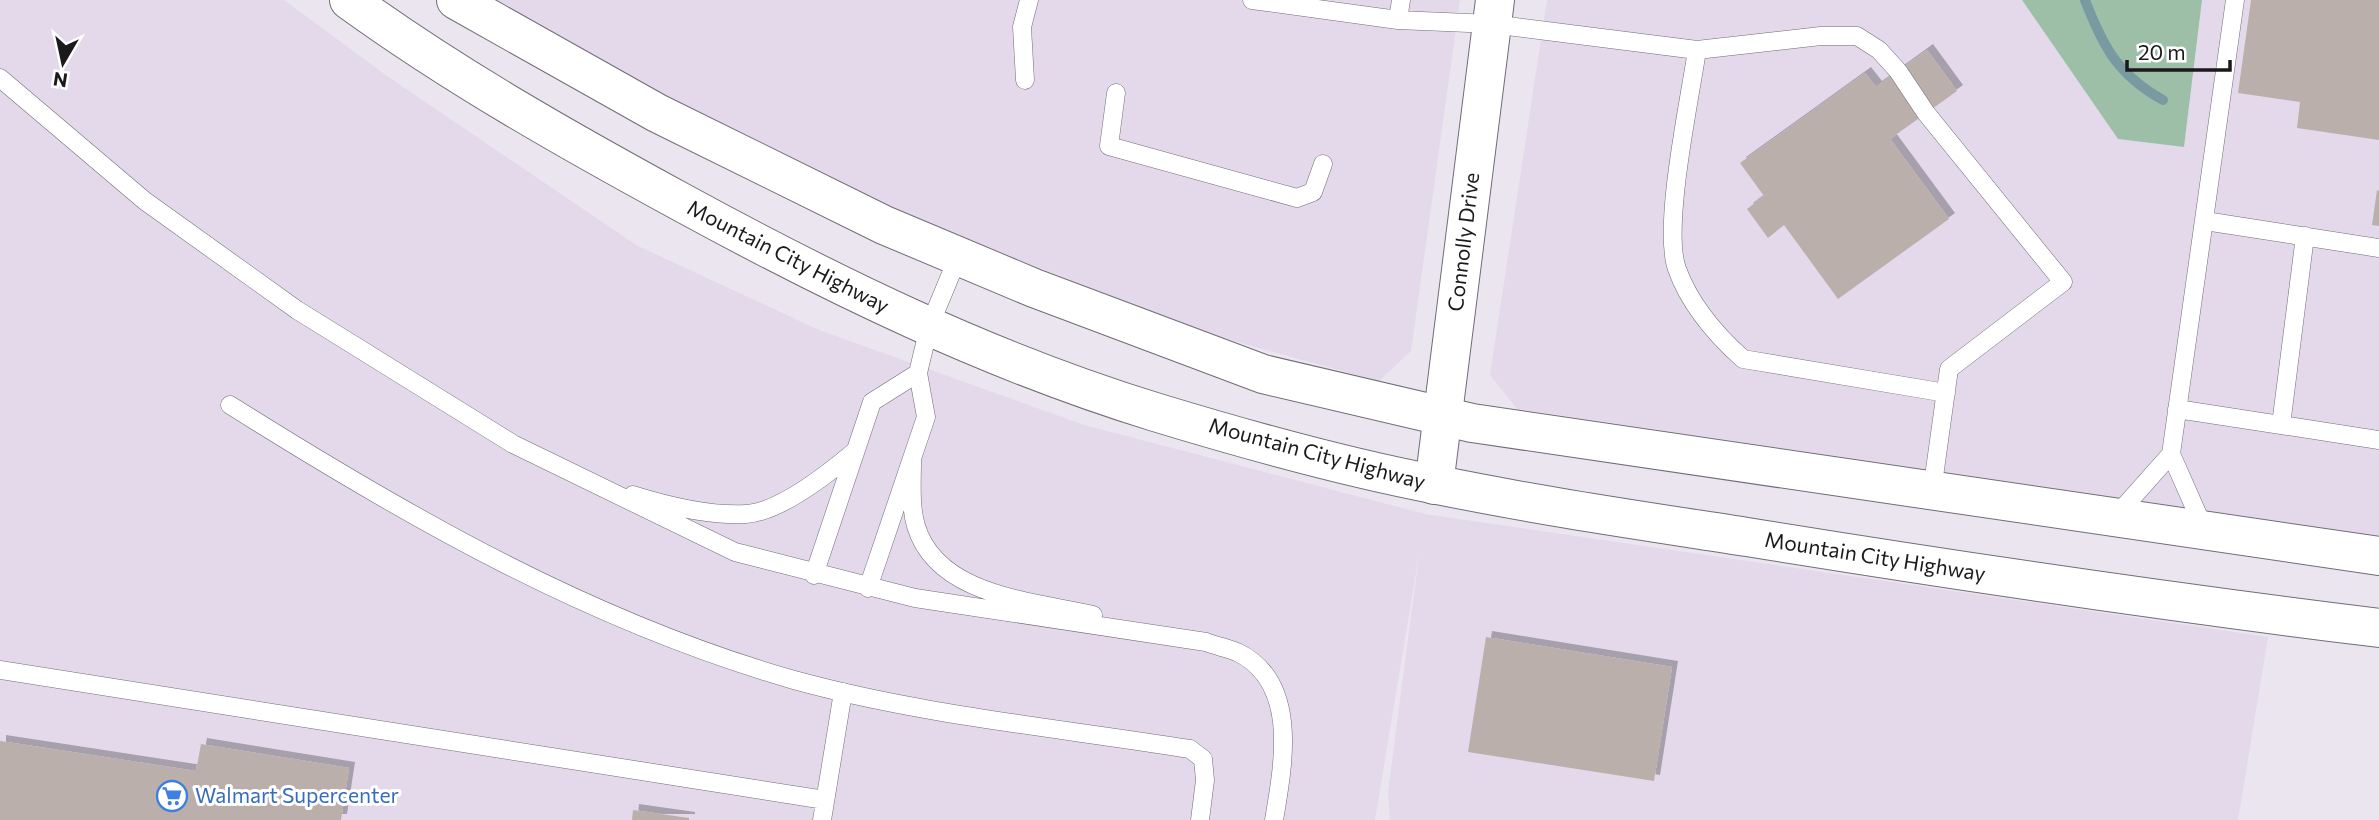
<svg xmlns="http://www.w3.org/2000/svg" width="2379" height="820" viewBox="0 0 2379 820" font-family="Commissioner,sans-serif">
<style>
.built{fill:#e3d9ea}
.green{fill:#9ebfa7}
.lines{fill:none;stroke-linecap:round;stroke-linejoin:round}
.stream{stroke:#7a9aa2;stroke-width:10}
.building{fill:#bbafac;filter:url(#shadow)}
.lane-casing{stroke:#716c75;stroke-width:19}
.secondary-casing{stroke:#716c75;stroke-width:40}
.primary-casing{stroke:#716c75;stroke-width:40}
.lane{stroke:#fff;stroke-width:18}
.secondary{stroke:#fff;stroke-width:38}
.primary{stroke:#fff;stroke-width:38}
.labels{text-anchor:middle;stroke-width:6;stroke-linejoin:round;paint-order:stroke}
.street-label{font-size:21px;fill:#1b191c;stroke:#fff}
.shop-label{font-size:21px;fill:#366cbe;stroke:#fff;text-anchor:start}
</style>
<defs>
<filter id="shadow"><feDropShadow dx="6" dy="-6" stdDeviation="0" flood-color="#0004"/></filter>
</defs>
<rect width="100%" height="100%" fill="#ebe5ef"/>
<!-- built -->
<path class="built" d="M0,0H284L387,76L636,245L819,330L1084,425L1425,514L2268,637L2238,820H1390L1388,792L1420,548L1375,820H0Z
M491,0H1460L1411,351L1379,381L1212,335L882,206L592,61Z
M1547,0H2022L2118,139L2184,147L2202,0H2379V536L1517,409L1490,375Z"/>
<!-- green -->
<path class="green" d="M2022,0H2202L2184,147L2118,139Z"/>
<g class="lines">
<!-- stream -->
<path class="stream" d="M2085,0C2103,47 2118,75 2163,100"/>
</g>
<!-- building -->
<path class="building" d="M2251,0H2379V140L2297,128L2300,102L2238,93Z
M1927,50L1957,91L1890,139L1949,219L1838,299L1784,225L1768,238L1747,209L1764,196L1740,163L1865,73L1876,87Z
M2377,190L2379,191V226L2372,225Z
M1486,637L1672,667L1654,781L1468,752Z
M0,741L196,771L201,744L349,768L341,820H0Z
M633,810L689,818V820H632Z"/>
<g class="lines">
<!-- lane casing -->
<g class="lane-casing">
<path id="lane" d="M1252,0L1398,20L1492,24L1697,50C1690,99 1662,227 1677,269C1690,305 1715,334 1743,359L1946,393
M1398,20L1401,0
M1697,50L1821,36H1857L1879,50L1898,71L1926,113L2063,282L1949,369L1932,491
M0,78L145,201L297,310L513,444L735,552L915,598L1206,642C1216,646 1227,648 1237,652C1300,682 1283,766 1274,820
M1025,80L1022,27L1029,0
M1116,93L1109,146L1297,198L1313,192L1323,164
M2205,221L2379,248
M230,405C408,517 591,622 794,680C921,715 1059,728 1190,749L1203,759L1205,780L1200,820
M2177,409L2379,440
M2281,425L2305,236
M912,461C912,482 910,506 916,526C937,596 1032,601 1093,615
M633,495C668,506 709,516 746,514C780,512 829,473 854,452
M2115,517L2171,454
M2205,531L2171,454L2235,0
M814,575L872,402L918,373
M868,588L926,417L918,373L929,327L958,257
M0,670L825,800
M822,820L843,692"/>
</g>
<!-- secondary casing -->
<g class="secondary-casing">
<path id="secondary" d="M1434,485L1495,0"/>
</g>
<!-- primary casing -->
<g class="primary-casing">
<path id="primary" d="M349,0C454,76 567,140 681,202C833,285 989,361 1155,412C1247,440 1343,467 1438,485C1540,506 1644,521 1747,537C1957,571 2168,602 2379,628
M456,0L657,113L884,225L1034,288L1263,374L1472,423L2379,556"/>
</g>
<!-- lane -->
<use href="#lane" class="lane"/>
<!-- secondary -->
<use href="#secondary" class="secondary"/>
<!-- primary -->
<use href="#primary" class="primary"/>
</g>
<!-- icons -->
<defs>
<g id="supermarket-ring" transform="scale(1.575)"><circle r="9.5" fill="#fff" stroke="#3f7fe0" stroke-width="1.5"/><path d="M-6-5.5h2.5l.6 2H6L4.5 2H-2.5L-4.4-4H-6ZM-1.5 3.2a1.3 1.3 0 1 0 .1 0ZM3 3.2a1.3 1.3 0 1 0 .1 0Z" fill="#3f7fe0"/></g>
</defs>
<g fill-rule="evenodd">
<use href="#supermarket-ring" x="172" y="796"/>
</g>
<g class="labels">
<!-- street labels -->
<g class="street-label">
<text transform="translate(1464 242) rotate(-83)" y="7">Connolly Drive</text>
<text transform="translate(788 257) rotate(27)" y="7">Mountain City Highway</text>
<text transform="translate(1317 454) rotate(15)" y="7">Mountain City Highway</text>
<text transform="translate(1875 557) rotate(9)" y="7">Mountain City Highway</text>
</g>
<!-- shop labels -->
<g class="shop-label">
<text x="195" y="803">Walmart Supercenter</text>
</g>
</g>
<!-- north arrow -->
<g transform="translate(63 63) rotate(189)" stroke="#ffffff" stroke-width="5" paint-order="stroke">
<path d="M0-5L12 26L0 18L-12 26Z" fill="#1b191c"/>
<text y="-10" font-size="19" font-weight="bold" text-anchor="middle" fill="#1b191c">N</text>
</g>
<!-- scale -->
<path d="M2127 60v10h103v-10" fill="none" stroke="#1b191c" stroke-width="3.5"/>
<text x="2138" y="60" font-size="21" fill="#1b191c" stroke="#ffffff" stroke-width="5" paint-order="stroke">20 m</text>
</svg>
